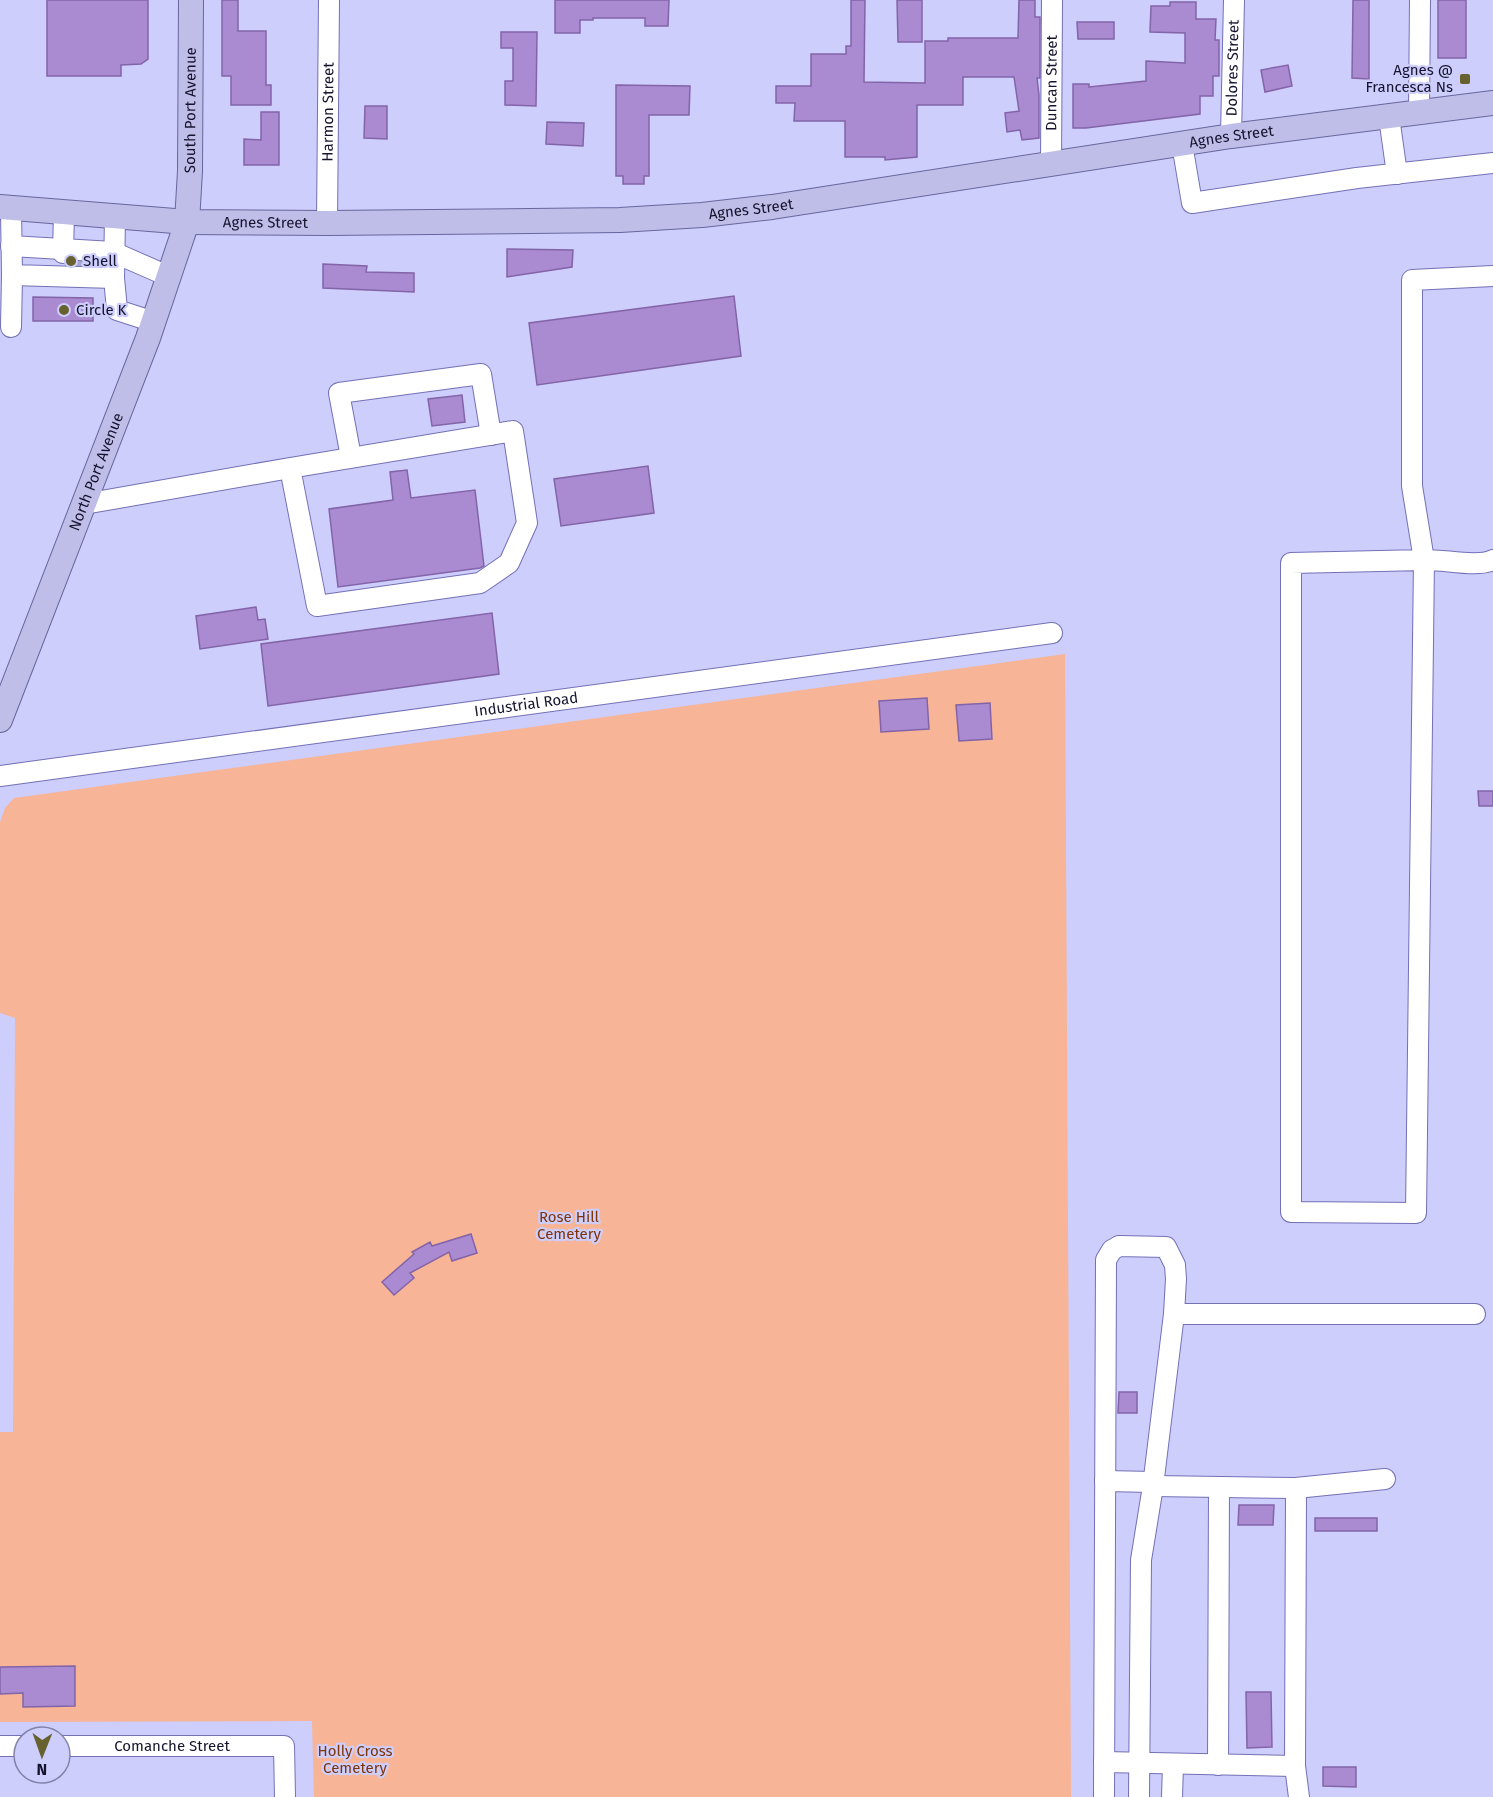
<svg xmlns="http://www.w3.org/2000/svg" width="1493" height="1797" viewBox="0 0 1493 1797" font-family="'Fira Sans',sans-serif">
<style>
.green{fill:#f7b496}
.building{fill:#aa8ad1;stroke:#8364a8;stroke-width:1.5}
.lines{fill:none;stroke-linecap:round;stroke-linejoin:round}
.minor-tunnel{stroke:#a8a8d3;stroke-width:20;stroke-dasharray:20 10;stroke-linecap:butt}
.minor-casing{stroke:#7370b6;stroke-width:22}
.major-casing{stroke:#68669d;stroke-width:26}
.minor{stroke:#fff;stroke-width:20}
.major{stroke:#bfbee8;stroke-width:24}
.poi-dot{fill:#66612e;stroke:#cdcefc;stroke-width:2}
.labels{text-anchor:middle;stroke-width:4.5;stroke-linejoin:round;paint-order:stroke}
.street-label{font-size:15px;fill:#14122d;stroke:#cdcefc}
.poi-label{font-size:15px;fill:#14122d;stroke:#cdcefc;text-anchor:start}
.park-label{font-size:15px;fill:#7e3307;stroke:#cdcefc}
</style>
<rect width="100%" height="100%" fill="#cdcefc"/>
<!-- green -->
<path class="green" d="M1065,654L1071,1797H314L312,1721L0,1722V1432H13L15,1018L0,1013V822L5,808L14,798Z"/>
<!-- building -->
<path class="building" d="M47,0H148V59L141,64L121,65V76H47Z
M222,0H238V31H266V85H271V105H231V76H222Z
M555,0H669L668,26H645V18H593V20H580V33H555Z
M851,0H865L864,82L925,83V41H948V38H1018L1019,0H1035V17H1040V78H1037L1039,95V138L1022,140L1020,130L1007,132L1005,113L1019,111L1014,77H963V105H917V157L885,160V157H845V121H794L795,103H776V86H811V54H846V46H851Z
M897,0H922V42H898Z
M1353,0H1369V79L1352,78Z
M1438,0H1466V58H1438Z
M1170,2H1196V19H1216L1215,40H1219V76H1213V96H1200V114L1086,128H1073V84H1089V87L1146,81V61L1185,63V33L1150,32L1151,6H1170Z
M1077,22H1114V39H1078Z
M501,32H537L536,106L505,105V81H513V48H501Z
M1288,65L1292,86L1265,92L1261,70Z
M616,85L690,86L689,115H649V176H644V184H623V176H616Z
M365,106H387V139L364,138Z
M261,112H279V165H244V139L261,140Z
M547,122L584,123L583,146L546,144Z
M507,249L573,250L572,267L507,277Z
M71,262L98,263L97,266L65,265Z
M323,264L367,266L366,272L414,273V292L323,288Z
M734,296L741,356L537,385L529,323Z
M33,297L93,298V321H33Z
M462,395L465,422L432,426L428,399Z
M648,466L654,513L561,526L554,479Z
M407,470L411,498L475,490L484,566L480,568L338,587L329,509L393,500L390,472Z
M256,607L258,620L265,619L268,639L200,649L196,616Z
M492,613L499,674L268,706L261,644Z
M927,698L929,729L881,732L879,701Z
M990,703L992,739L959,741L956,705Z
M1478,791H1493V806H1479Z
M471,1234L477,1253L452,1261L449,1252L410,1273L414,1278L394,1295L382,1282L414,1254L412,1252L430,1242L432,1246Z
M1119,1392H1137V1413H1118Z
M1239,1505H1274L1273,1525H1238Z
M1315,1518H1377V1531H1315Z
M75,1666V1706L23,1707V1693L0,1694V1667Z
M1246,1692H1271L1272,1747L1247,1748Z
M1323,1767H1356V1787L1323,1786Z"/>
<g class="lines">
<!-- minor-tunnel -->
<path class="minor-tunnel" d="M77,269L78,255"/>
<!-- minor casing -->
<g class="minor-casing">
<g id="minor">
<path d="M1419,113L1420,0"/>
<path d="M1389,117L1397,174"/>
<path id="s1" d="M1231,136L1234,0"/>
<path d="M1182,144L1192,203L1357,178L1493,163"/>
<path id="s2" d="M1051,165L1052,0"/>
<path d="M11,208L12,275L114,278L115,216"/>
<path id="s3" d="M327,223L329,0"/>
<path d="M11,246L113,252L170,277"/>
<path d="M63,253L64,212"/>
<path d="M1493,276L1412,280V486L1424,560L1416,1213L1291,1212V563L1424,560C1443,559 1478,568 1493,560"/>
<path d="M114,278L117,310L154,322"/>
<path d="M11,327L12,275"/>
<path d="M351,457L339,393L481,374L491,435"/>
<path d="M84,504L290,468L317,606L480,583L509,563L527,523L513,431L290,468"/>
<path id="s4" d="M0,776L1052,633"/>
<path d="M1174,1314H1475"/>
<path d="M1105,1481L1153,1482"/>
<path d="M1153,1486L1296,1488L1385,1479"/>
<path d="M0,1746H24"/>
<path id="s5" d="M60,1746H284L285,1797"/>
<path d="M1104,1762L1295,1766L1296,1488"/>
<path d="M1218,1765L1219,1487"/>
<path d="M1295,1766L1299,1797"/>
<path d="M1104,1797L1106,1260L1112,1250L1119,1246L1166,1247L1175,1265L1176,1279L1174,1314L1153,1486L1141,1560L1139,1797"/>
<path d="M1172,1797L1173,1764"/>
</g>
</g>
<!-- major casing -->
<g class="major-casing">
<g id="major">
<path id="s6" d="M0,207L187,222L327,223L620,220L702,215L772,207L1231,136L1493,103"/>
<path id="s7" d="M0,720L148,338L187,222L190,171L191,0"/>
</g>
</g>
<!-- minor -->
<use href="#minor" class="minor"/>
<!-- major -->
<use href="#major" class="major"/>
</g>
<!-- markers -->
<g class="poi-dot">
<rect x="1459" y="73" width="12" height="12" rx="3"/>
<circle cx="71" cy="261" r="6"/>
<circle cx="64" cy="310" r="6"/>
</g>
<g class="labels">
<!-- street labels -->
<g class="street-label">
<text dy="5" stroke="none"><textPath href="#s1" startOffset="68">Dolores Street</textPath></text>
<text dy="5" stroke="none"><textPath href="#s2" startOffset="82">Duncan Street</textPath></text>
<text dy="5" stroke="none"><textPath href="#s7" startOffset="644">South Port Avenue</textPath></text>
<text dy="5" stroke="none"><textPath href="#s3" startOffset="111">Harmon Street</textPath></text>
<text dy="5" stroke="none"><textPath href="#s6" startOffset="1238">Agnes Street</textPath></text>
<text dy="5" stroke="none"><textPath href="#s6" startOffset="752">Agnes Street</textPath></text>
<text dy="5" stroke="none"><textPath href="#s6" startOffset="266">Agnes Street</textPath></text>
<text dy="5" stroke="none"><textPath href="#s7" startOffset="266">North Port Avenue</textPath></text>
<text dy="5" stroke="none"><textPath href="#s4" startOffset="531">Industrial Road</textPath></text>
<text dy="5" stroke="none"><textPath href="#s5" startOffset="112">Comanche Street</textPath></text>
</g>
<!-- poi labels -->
<g class="poi-label">
<text x="1453" y="75" text-anchor="end">Agnes @<tspan x="1453" dy="17">Francesca Ns</tspan></text>
<text x="83" y="266">Shell</text>
<text x="76" y="315">Circle K</text>
</g>
<!-- park labels -->
<g class="park-label">
<text x="569" y="1222">Rose Hill<tspan x="569" dy="17">Cemetery</tspan></text>
<text x="355" y="1756">Holly Cross<tspan x="355" dy="17">Cemetery</tspan></text>
</g>
</g>
<!-- north arrow -->
<g transform="translate(42 1755) rotate(181)"><circle r="28" fill="#cdcefc" stroke="#8383a9" stroke-width="1.5"/>
<path d="M0-4.5L10 22L0 15L-10 22Z" fill="#66612e"/>
<text y="-9" font-size="16" font-weight="bold" text-anchor="middle" fill="#14122d">N</text>
</g>
</svg>
